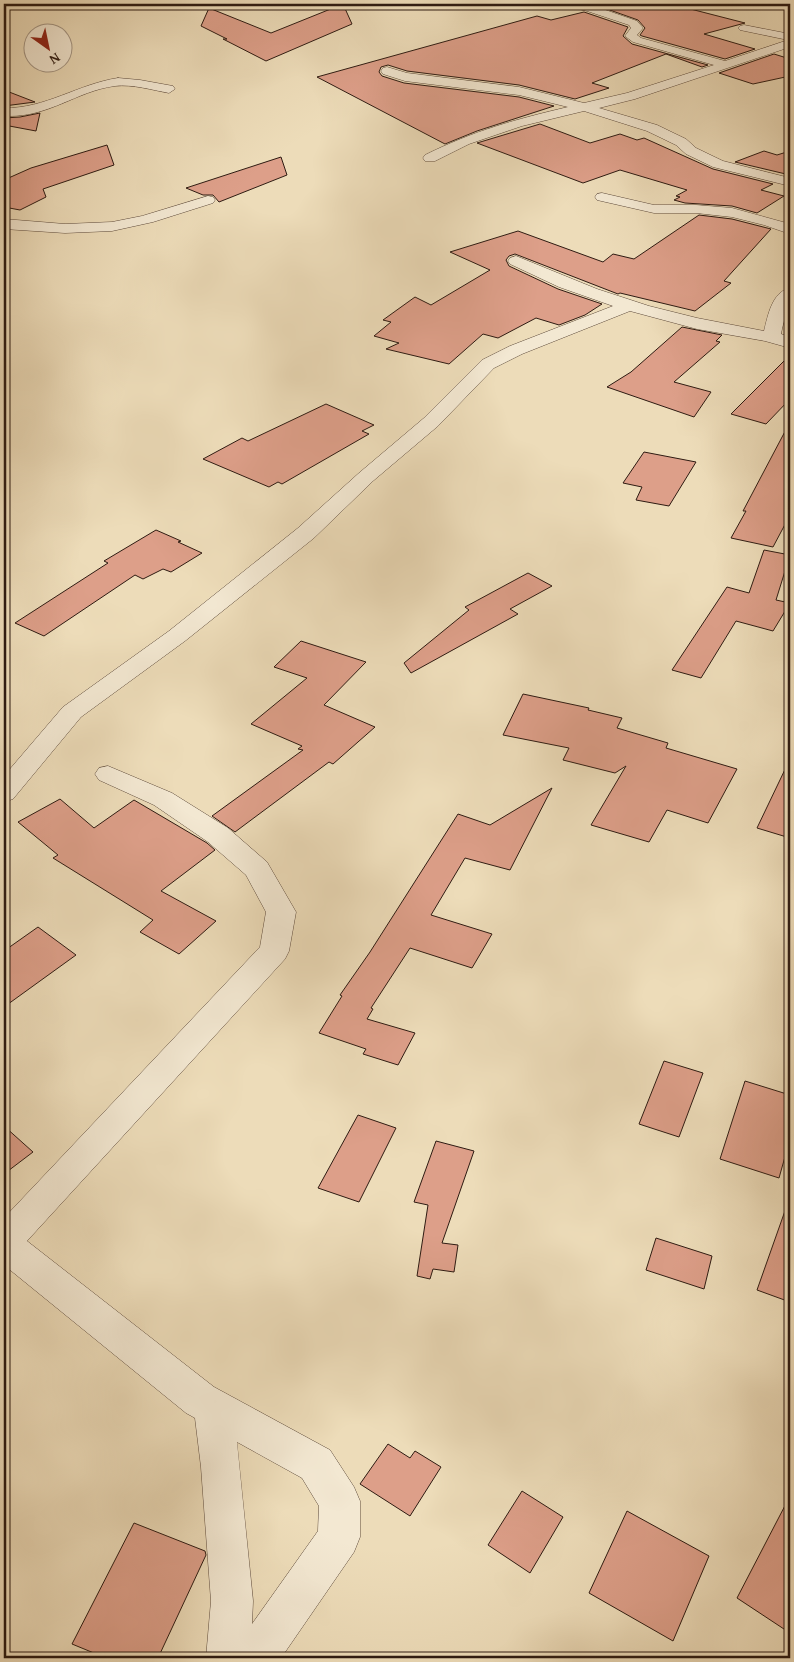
<svg xmlns="http://www.w3.org/2000/svg" width="794" height="1662" viewBox="0 0 794 1662" font-family="'Gentium Book Plus',serif">
<style>
.building{fill:#dd9f89;stroke:#2e1b12}
.lines{fill:none;stroke-linecap:round;stroke-linejoin:round}
.minor-casing{stroke:#5e4b3c;stroke-width:1}
.minor{fill:#f3e8d2;fill-rule:evenodd}
</style>
<rect width="100%" height="100%" fill="#eddcb9"/>
<filter id="stains"><feTurbulence type="fractalNoise" baseFrequency=".004" numOctaves="4"/><feColorMatrix values="0 0 0 0 .2 0 0 0 0 .09 0 0 0 0 .02 0 0 0 .5 -.17"/></filter>
<radialGradient id="worn" r=".72"><stop offset=".6" stop-color="#630" stop-opacity="0"/><stop offset="1" stop-color="#630" stop-opacity=".3"/></radialGradient>
<!-- building -->
<path class="building" d="M343,4L352,24L266,61L223,39H227L201,26L209,8L271,33Z
M620,4H636L652,8L671,4L745,23L704,34L755,49L725,59L642,36L640,35L645,28L638,20L604,8Z
M584,12L628,27L623,36L632,44L708,65L702,67L666,54L592,83L609,88L575,99L519,85L407,71L388,65L381,67L379,72L382,76L404,83L519,97L554,106L477,131L445,144L317,77L537,16L551,20Z
M774,54L790,59V76L753,84L719,73Z
M4,90L35,102L4,106Z
M40,113L36,131L4,125V118L20,117Z
M540,124L590,143L620,134L637,140L644,138L713,169L773,184L761,190L784,196L757,213L732,206L685,203L674,200L680,197L676,196L687,190L620,170L583,183L477,143Z
M107,145L114,165L43,189L46,197L20,210L4,207V180L31,168Z
M764,151L777,155L790,151V175L735,162Z
M281,157L287,175L219,202L213,195H203L186,188Z
M699,215L732,219L771,229L724,281L731,283L695,311L620,293L618,294L515,254L509,256L506,260L509,266L558,289L602,304L585,315L559,325L536,318L498,338L483,334L449,364L386,349L399,343L374,336L391,322L383,320L415,297L431,305L490,270L450,252L518,231L603,262L613,254L634,259Z
M682,327L722,335L716,341L720,342L674,382L711,392L694,417L607,387L631,372Z
M790,355V399L766,424L731,414Z
M326,404L374,425L362,431L369,434L282,484L278,482L269,487L203,459L242,438L248,441Z
M790,422V515L773,547L731,538L746,511H743Z
M644,452L696,462L669,506L636,500L642,487L623,483Z
M156,530L181,541L178,542L202,553L171,572L163,569L143,579L135,575L44,636L15,623L108,563L104,561Z
M764,550L790,555L776,600L790,603L773,631L736,621L701,678L672,670L727,587L749,593Z
M528,573L552,586L510,609L518,614L411,673L404,663L469,610L465,607Z
M301,641L366,662L324,705L375,727L333,764L329,762L235,832L212,816L303,750L298,749L302,746L251,724L307,678L274,667Z
M523,694L589,708L588,710L622,718L617,728L668,743L666,748L737,769L708,823L667,810L649,842L591,825L626,766L615,773L563,760L569,748L503,735Z
M790,759V838L757,828Z
M552,788L510,870L465,858L431,915L492,934L472,968L410,948L371,1008L373,1009L367,1019L415,1033L398,1065L363,1054L366,1049L319,1033L342,996L340,995L370,952L458,814L490,825Z
M60,799L94,828L134,800L207,843L215,850L161,891L216,921L179,954L140,932L153,920L53,858L58,855L18,822Z
M38,927L76,955L4,1007V951Z
M664,1061L703,1073L679,1137L639,1124Z
M745,1081L790,1095V1139L779,1178L720,1159Z
M358,1115L396,1128L359,1202L318,1188Z
M4,1126L33,1152L4,1174Z
M436,1141L474,1151L442,1243L458,1245L454,1272L433,1269L430,1279L417,1276L428,1205L414,1202Z
M786,1208H790V1302L757,1290Z
M656,1238L712,1256L704,1289L646,1270Z
M388,1444L410,1458L415,1451L441,1467L410,1516L360,1484Z
M522,1491L563,1517L530,1573L488,1545Z
M790,1496V1633L737,1598Z
M627,1511L709,1556L673,1641L589,1593Z
M134,1523L205,1551L206,1555L158,1658H106L72,1644Z"/>
<g class="lines">
<!-- minor casing -->
<g class="minor-casing">
<path id="minor" d="M565,4L594,6L637,21L643,28L637,35L641,38L725,61L788,40L740,30L738,28L740,26L744,25L790,34V47L635,99L599,108L657,125L686,139L696,148L723,161L790,178V186L713,167L686,154L676,145L647,131L584,111L522,126L469,144L435,161H425L423,158L425,155C473,131 517,119 568,107L519,95L405,81L383,74L381,71L383,68L387,67L407,73L519,87L584,103L627,93L714,65L633,42L625,36L631,28L629,25L587,11L566,6Z
M118,78L140,80L173,86L175,89L169,93C152,90 133,84 115,86C76,91 49,118 4,116V108C45,109 78,84 118,78Z
M602,193L654,205H696L732,208L790,224V234L764,225L732,217L696,213H654L597,200L595,197L597,194Z
M208,196L213,197L215,200L213,203L153,222L112,231L65,233L4,229V219L65,224L112,222L142,216Z
M516,256L597,289L649,306L697,318L764,331C768,315 772,292 790,288C790,304 784,318 781,334L790,337V348L765,341L697,329L630,311L522,354L494,368L438,426L373,481L314,538L185,641L81,717L13,799L4,802V776L63,707L169,631L298,528L359,473L424,418L482,360L510,346L613,306L559,287L510,264L508,261L510,258Z
M108,766L172,793L228,828L267,862L296,912L289,951L285,959L27,1241L214,1387L330,1450L354,1487L360,1501V1537L354,1552L281,1658H206L211,1601L201,1467L195,1418L186,1413L4,1265V1218L260,947L266,912L246,875L208,842L154,805L99,780L95,774L99,768ZM237,1442L302,1478L319,1506L318,1531L252,1624L253,1601Z"/>
</g>
<!-- minor -->
<use href="#minor" class="minor"/>
</g>
<!-- margin -->
<rect width="794" height="1662" fill="none" stroke="#eddcb9" stroke-width="20"/>
<rect x="5" y="5" width="784" height="1652" fill="none" stroke="#2e1b12" stroke-width="2.5"/>
<rect x="10" y="10" width="774" height="1642" fill="none" stroke="#2e1b12"/>
<!-- north arrow -->
<g transform="translate(48 48) rotate(147)"><circle r="24" fill="#f3e8d2" stroke="#a49685"/>
<path d="M0-4L9 19L0 12L-9 19Z" fill="#8f2418"/>
<text y="-8" font-size="14" font-weight="bold" text-anchor="middle" fill="#2e1b12">N</text>
</g>
<rect width="100%" height="100%" filter="url(#stains)"/>
<rect width="100%" height="100%" fill="url(#worn)"/>
</svg>
